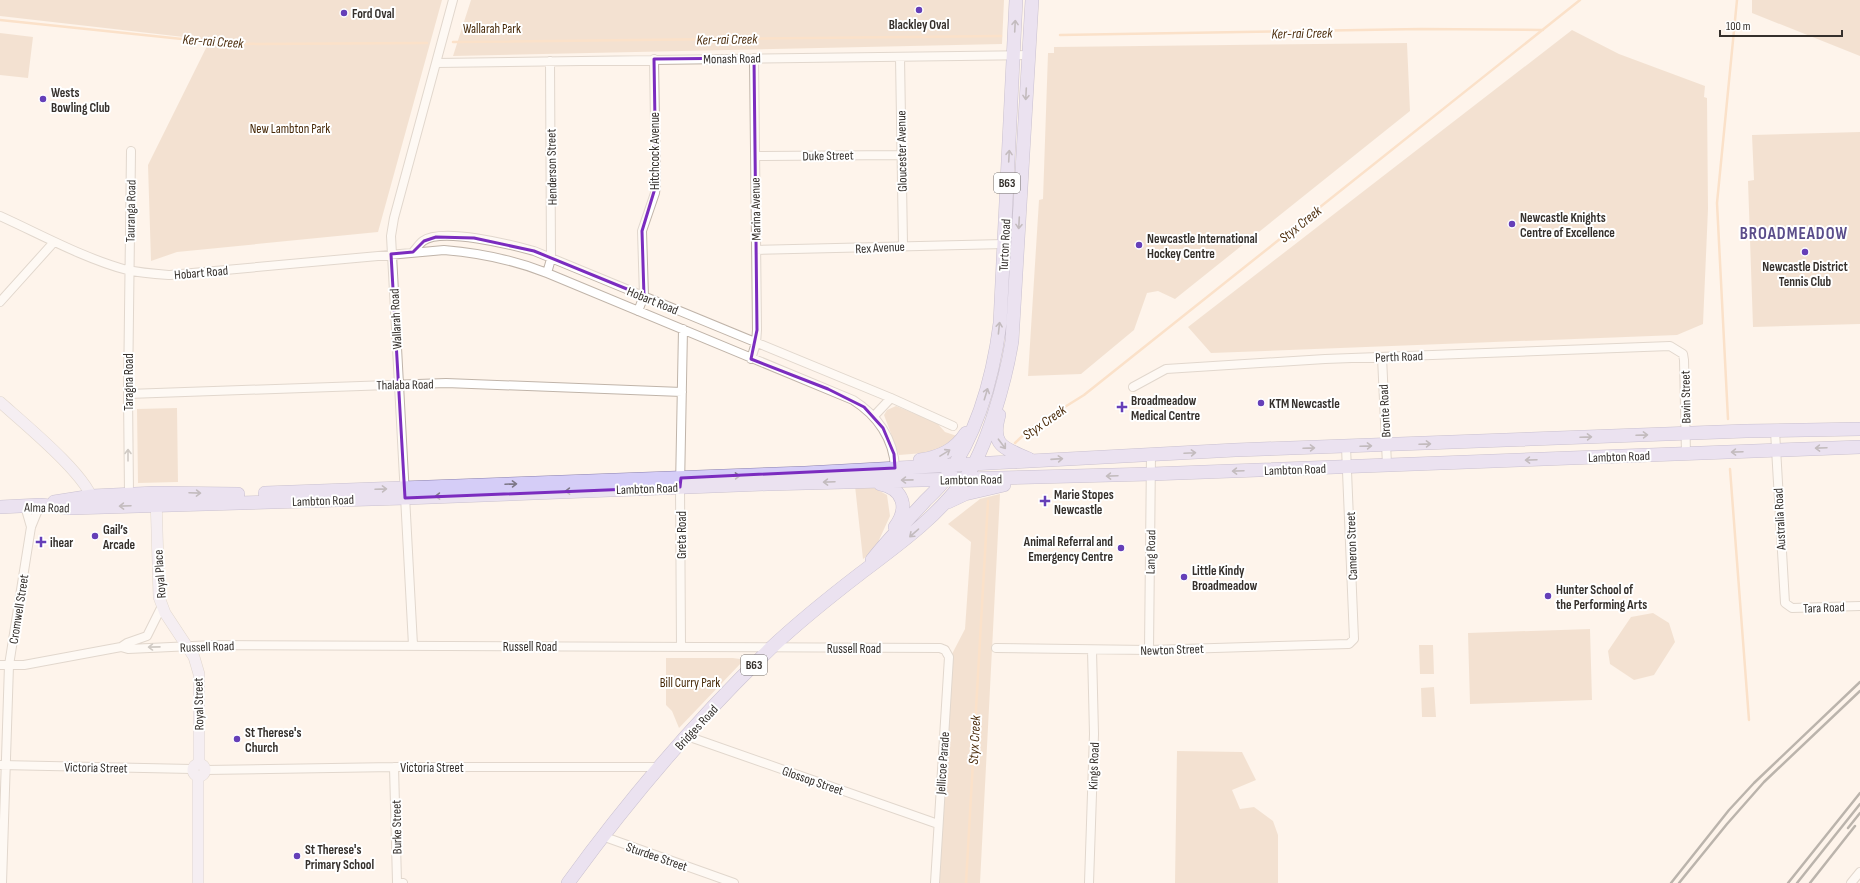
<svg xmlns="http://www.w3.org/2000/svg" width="1860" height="883" viewBox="0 0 1860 883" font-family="'Sofia Sans Condensed',sans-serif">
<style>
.green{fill:#e7cbb2}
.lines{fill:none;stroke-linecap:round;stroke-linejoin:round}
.stream{stroke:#f8caa0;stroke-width:2.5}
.street-casing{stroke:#c0b4a9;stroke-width:10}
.secondary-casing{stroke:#c0b4a9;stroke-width:12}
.primary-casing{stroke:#8b81ad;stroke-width:14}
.street{stroke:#fff;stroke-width:8}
.secondary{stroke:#eae6fb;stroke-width:11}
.primary{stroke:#d5cdf7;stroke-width:13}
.rail{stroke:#6c6660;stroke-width:2.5}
.oneway{stroke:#7d7787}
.oneway2{stroke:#9a9896}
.marked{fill:none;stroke:#7b2cbf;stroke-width:3;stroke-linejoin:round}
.poi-dot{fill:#653fb8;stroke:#fff;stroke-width:1.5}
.labels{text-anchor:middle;stroke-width:4;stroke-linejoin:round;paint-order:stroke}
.shield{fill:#fff;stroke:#726e6b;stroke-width:1}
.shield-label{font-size:12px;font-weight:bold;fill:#35302c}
.poi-label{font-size:13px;font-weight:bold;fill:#35302c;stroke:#fff;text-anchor:start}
.park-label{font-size:13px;fill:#462807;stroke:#fff}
.street-label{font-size:13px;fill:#35302c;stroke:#fff}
.water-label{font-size:14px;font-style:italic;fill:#4e2f0f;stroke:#fff}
.district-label{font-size:17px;font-weight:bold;letter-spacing:1px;fill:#5a4c8a;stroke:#fff}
</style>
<rect width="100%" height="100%" fill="#fef4eb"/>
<!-- green -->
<path class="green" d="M0,0H442L378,232L177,252L151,261L148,165L210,40L0,16Z
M471,0H1004L1002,44L453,56Z
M1752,0H1860V56L1752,13Z
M1572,30L1619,54L1705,86L1704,97L1707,98L1708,209L1703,324L1677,335L1211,353L1188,327Z
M0,33L33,37L28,78L0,75Z
M1407,43L1410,111L1175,299L1158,291L1147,293L1134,330L1081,374L1028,376L1039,200L1043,199L1048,53H1054V47Z
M1860,132V324L1753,327L1748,181L1754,180L1752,135Z
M896,406L937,423L945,432L957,436L936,452L899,455L884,415L887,410Z
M177,408L178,482L138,483L137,409Z
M867,484L887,495L890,516L874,551L863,559L855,486Z
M1000,494L980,883H937L952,654L965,629L971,542L948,524L980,499Z
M1653,613L1669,623L1675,642L1654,675L1634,680L1610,664L1608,651L1631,617Z
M1590,629L1592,700L1470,704L1468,633Z
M1419,645H1433L1434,674H1420Z
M666,658H733L740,659L742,662L679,728L672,711L666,705Z
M1434,687L1436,717H1422L1421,688Z
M1177,751L1242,752L1256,780L1232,790L1240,809L1254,807L1273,821L1278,835V883H1175Z"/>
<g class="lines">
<!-- stream -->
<path class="stream" d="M0,20L230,44L427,43
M1060,35L1421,29L1543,30
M453,42L1001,36
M1728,419L1717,203L1737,0
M1015,443L1031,428L1084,395L1580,0
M1730,469L1749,720
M966,883L988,501"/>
<!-- street casing -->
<g class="street-casing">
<path id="street" d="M900,57L903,245
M436,63L1028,55
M755,156L902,155
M0,216C42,235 83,258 127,270C141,273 156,274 170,275L444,250C480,253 514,260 547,273L853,400C877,415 894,439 895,468
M756,250L1004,244
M413,252C416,249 419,244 423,241C442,227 512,245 534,251L891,398L953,426
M547,273L551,259L550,61
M0,302L54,242
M638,311L644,296L642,231L655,193L656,185L654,59
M1382,357L1387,465
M751,359L756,343L757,330L754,58
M1133,387L1166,369L1325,359L1670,346L1683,354L1684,360L1686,454
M128,394L446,383L682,392
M874,416L891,398
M1775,431L1785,603L1792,608L1860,606
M129,494L128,394L131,151
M25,506L31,527
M413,645L391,236L394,218L453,0
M681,646L680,487L683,329
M121,647L127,643L147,636L162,606
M996,648L1149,650L1349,644L1354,639L1346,447
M1149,650L1151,454
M0,665H24L121,647L128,649L214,645L940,648L945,650L949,657L935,883
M687,736L938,824
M1,765L192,769
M394,767L397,882L403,883
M205,770L394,767H658
M602,836L734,883
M2,883L9,665L31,527L40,505
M1089,883L1094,734L1092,650
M1851,883L1860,872"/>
</g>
<!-- secondary casing -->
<g class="secondary-casing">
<path id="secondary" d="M0,402C21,421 91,478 93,503
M156,497L159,597L165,613L194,657L199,674V763
M193 770a6 6 0 1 1 12 0a6 6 0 1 1-12 0Z
M198,883V776"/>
</g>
<!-- primary casing -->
<g class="primary-casing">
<path id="primary" d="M999,415C990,447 1005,448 1029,459
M920,460C940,457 955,450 966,433
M880,484C904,489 909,508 895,527
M265,493L805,473L1235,450L1746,431L1860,429
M54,502L92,496L156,493L238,494
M948,502L965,494L1004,485
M0,507L40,505L71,508L405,498L767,484L1151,474L1860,447
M872,560C888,539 907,521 925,501C932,494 940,487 945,479C978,433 993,378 1000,323L1016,0
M568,883C629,799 697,719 772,647C800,621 831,596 861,573C898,545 936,518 964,480C987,450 1006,378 1012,341L1032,0"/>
</g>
<!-- street -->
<use href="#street" class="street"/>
<!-- secondary -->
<use href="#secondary" class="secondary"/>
<!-- primary -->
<use href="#primary" class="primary"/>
<!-- rail -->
<path class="rail" d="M1848,828L1860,813
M1671,883L1729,810L1754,783L1860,682
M1679,883L1727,824L1764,782L1860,691
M1788,883L1860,793
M1797,883L1860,804
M1810,883L1855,826"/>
</g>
<!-- one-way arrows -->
<defs><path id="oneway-shaft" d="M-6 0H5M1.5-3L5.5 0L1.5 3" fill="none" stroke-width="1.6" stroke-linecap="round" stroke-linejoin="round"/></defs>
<g class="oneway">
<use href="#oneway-shaft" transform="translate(1015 26) rotate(-87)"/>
<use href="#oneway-shaft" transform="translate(1026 94) rotate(93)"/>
<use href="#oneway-shaft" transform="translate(1009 156) rotate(-87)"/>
<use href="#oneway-shaft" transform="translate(1019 223) rotate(93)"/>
<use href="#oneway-shaft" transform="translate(999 328) rotate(-84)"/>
<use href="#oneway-shaft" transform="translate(986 394) rotate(-73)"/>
<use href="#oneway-shaft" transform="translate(1642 435) rotate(-2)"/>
<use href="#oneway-shaft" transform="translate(1586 437) rotate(-2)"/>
<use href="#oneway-shaft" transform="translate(1002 444) rotate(53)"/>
<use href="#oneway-shaft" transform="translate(1425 444) rotate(-2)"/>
<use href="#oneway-shaft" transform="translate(1366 446) rotate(-2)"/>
<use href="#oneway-shaft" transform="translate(1309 448) rotate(-2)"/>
<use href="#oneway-shaft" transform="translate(1821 448) rotate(178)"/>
<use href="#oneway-shaft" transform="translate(1737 452) rotate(178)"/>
<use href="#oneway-shaft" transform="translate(945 453) rotate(-32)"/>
<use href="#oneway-shaft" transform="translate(1190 453) rotate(-3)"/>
<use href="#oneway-shaft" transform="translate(1057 459) rotate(-4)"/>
<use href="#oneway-shaft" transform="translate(1531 460) rotate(178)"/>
<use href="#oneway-shaft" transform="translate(1238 471) rotate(178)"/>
<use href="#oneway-shaft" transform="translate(734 476) rotate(-2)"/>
<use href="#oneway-shaft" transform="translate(1112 476) rotate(178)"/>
<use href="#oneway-shaft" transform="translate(907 480) rotate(179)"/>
<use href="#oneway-shaft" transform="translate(829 482) rotate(178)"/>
<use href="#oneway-shaft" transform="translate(511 484) rotate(-2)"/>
<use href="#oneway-shaft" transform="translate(381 489) rotate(-2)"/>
<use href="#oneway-shaft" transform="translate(571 491) rotate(178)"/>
<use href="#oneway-shaft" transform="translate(195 493) rotate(2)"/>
<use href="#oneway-shaft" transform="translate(441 496) rotate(178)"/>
<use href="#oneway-shaft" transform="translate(125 506) rotate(178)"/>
<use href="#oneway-shaft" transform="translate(914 533) rotate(139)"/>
</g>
<g class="oneway2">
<use href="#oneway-shaft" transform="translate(128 455) rotate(-90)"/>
<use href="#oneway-shaft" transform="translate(154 647) rotate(179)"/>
</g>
<!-- marked area -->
<path d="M0 0H1860V883H0ZM754,58L757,330L751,359L828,389L864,407L883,428L894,454L895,468L681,478L680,487L405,498L391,254L413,252L424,241L436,237L474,238L534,251L644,296L642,231L656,185L654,59Z" fill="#fef4eb" fill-opacity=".55" fill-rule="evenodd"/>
<path class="marked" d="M754,58L757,330L751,359L828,389L864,407L883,428L894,454L895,468L681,478L680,487L405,498L391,254L413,252L424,241L436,237L474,238L534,251L644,296L642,231L656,185L654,59Z"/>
<!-- markers -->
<g class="poi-dot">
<circle cx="919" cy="10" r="4"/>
<circle cx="344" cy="13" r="4"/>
<circle cx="43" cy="99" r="4"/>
<circle cx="1512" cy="224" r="4"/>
<circle cx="1139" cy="245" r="4"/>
<circle cx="1805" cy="252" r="4"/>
<circle cx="1261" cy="403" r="4"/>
<path d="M1120 401h4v4h4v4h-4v4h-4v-4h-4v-4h4z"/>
<path d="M1043 495h4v4h4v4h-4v4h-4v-4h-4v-4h4z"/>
<circle cx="95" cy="536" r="4"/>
<path d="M39 536h4v4h4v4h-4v4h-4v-4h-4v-4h4z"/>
<circle cx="1121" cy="548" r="4"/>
<circle cx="1184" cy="577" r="4"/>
<circle cx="1548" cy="596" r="4"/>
<circle cx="237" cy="739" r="4"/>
<circle cx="297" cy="856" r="4"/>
</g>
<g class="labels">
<!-- shield labels -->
<g class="shield">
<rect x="994" y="173" width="26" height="20" rx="3"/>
<rect x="741" y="655" width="26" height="20" rx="3"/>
</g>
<g class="shield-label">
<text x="1007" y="187">B63</text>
<text x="754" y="669">B63</text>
</g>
<!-- poi labels -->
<g class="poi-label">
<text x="352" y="18">Ford Oval</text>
<text x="919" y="29" text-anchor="middle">Blackley Oval</text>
<text x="51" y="97">Wests<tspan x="51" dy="15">Bowling Club</tspan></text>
<text x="1520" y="222">Newcastle Knights<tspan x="1520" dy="15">Centre of Excellence</tspan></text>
<text x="1147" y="243">Newcastle International<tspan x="1147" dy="15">Hockey Centre</tspan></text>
<text x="1805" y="271" text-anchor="middle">Newcastle District<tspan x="1805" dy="15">Tennis Club</tspan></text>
<text x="1131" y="405">Broadmeadow<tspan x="1131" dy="15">Medical Centre</tspan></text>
<text x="1269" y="408">KTM Newcastle</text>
<text x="1054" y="499">Marie Stopes<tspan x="1054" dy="15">Newcastle</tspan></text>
<text x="103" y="534">Gail’s<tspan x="103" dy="15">Arcade</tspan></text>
<text x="1113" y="546" text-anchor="end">Animal Referral and<tspan x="1113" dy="15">Emergency Centre</tspan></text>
<text x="50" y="547">ihear</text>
<text x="1192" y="575">Little Kindy<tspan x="1192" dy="15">Broadmeadow</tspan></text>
<text x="1556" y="594">Hunter School of<tspan x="1556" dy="15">the Performing Arts</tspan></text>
<text x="245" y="737">St Therese's<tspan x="245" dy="15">Church</tspan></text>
<text x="305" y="854">St Therese's<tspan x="305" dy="15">Primary School</tspan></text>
</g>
<!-- park labels -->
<g class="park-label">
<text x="492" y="33">Wallarah Park</text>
<text x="290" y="133">New Lambton Park</text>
<text x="690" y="687">Bill Curry Park</text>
</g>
<!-- street labels -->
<g class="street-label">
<text transform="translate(732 58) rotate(-1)" y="5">Monash Road</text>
<text transform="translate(654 151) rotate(-90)" y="5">Hitchcock Avenue</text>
<text transform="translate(901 151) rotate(-91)" y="5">Gloucester Avenue</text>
<text transform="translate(828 155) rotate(-1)" y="5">Duke Street</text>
<text transform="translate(551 167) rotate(-91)" y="5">Henderson Street</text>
<text transform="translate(755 209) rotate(-91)" y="5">Marina Avenue</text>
<text transform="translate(130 211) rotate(-89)" y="5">Tauranga Road</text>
<text transform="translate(1004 245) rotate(-87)" y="5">Turton Road</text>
<text transform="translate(880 247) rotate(-3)" y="5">Rex Avenue</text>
<text transform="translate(201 272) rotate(-5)" y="5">Hobart Road</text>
<text transform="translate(653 300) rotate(22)" y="5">Hobart Road</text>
<text transform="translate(395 319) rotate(-93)" y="5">Wallarah Road</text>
<text transform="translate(1399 356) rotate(-2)" y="5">Perth Road</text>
<text transform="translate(128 382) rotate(-90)" y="5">Taragna Road</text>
<text transform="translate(405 384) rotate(-1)" y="5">Thalaba Road</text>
<text transform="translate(1685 397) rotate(-91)" y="5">Bavin Street</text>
<text transform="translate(1384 411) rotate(-93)" y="5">Bronte Road</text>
<text transform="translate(1619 456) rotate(-2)" y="5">Lambton Road</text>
<text transform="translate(1295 469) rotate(-2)" y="5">Lambton Road</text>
<text transform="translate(971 479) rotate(-1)" y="5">Lambton Road</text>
<text transform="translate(647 488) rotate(-2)" y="5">Lambton Road</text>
<text transform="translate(323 500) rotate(-2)" y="5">Lambton Road</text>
<text transform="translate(47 507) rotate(1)" y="5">Alma Road</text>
<text transform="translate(1779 519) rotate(-93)" y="5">Australia Road</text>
<text transform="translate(681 535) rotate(-90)" y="5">Greta Road</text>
<text transform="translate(1351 546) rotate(-92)" y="5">Cameron Street</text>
<text transform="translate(1150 552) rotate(-89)" y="5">Lang Road</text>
<text transform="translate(159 574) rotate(-94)" y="5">Royal Place</text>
<text transform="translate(1824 607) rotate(-2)" y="5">Tara Road</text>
<text transform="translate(18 609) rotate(-81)" y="5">Cromwell Street</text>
<text transform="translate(207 646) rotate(-2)" y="5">Russell Road</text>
<text x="530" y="651">Russell Road</text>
<text x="854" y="653">Russell Road</text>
<text transform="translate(1172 649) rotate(-2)" y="5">Newton Street</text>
<text transform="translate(198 704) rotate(-91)" y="5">Royal Street</text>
<text transform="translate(696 727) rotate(-47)" y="5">Bridges Road</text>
<text transform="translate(942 763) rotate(-86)" y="5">Jellicoe Parade</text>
<text transform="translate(1093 766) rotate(-88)" y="5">Kings Road</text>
<text transform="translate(96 767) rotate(1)" y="5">Victoria Street</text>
<text x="432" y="772">Victoria Street</text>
<text transform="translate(813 780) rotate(19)" y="5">Glossop Street</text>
<text transform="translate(396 827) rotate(-91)" y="5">Burke Street</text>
<text transform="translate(657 856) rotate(19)" y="5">Sturdee Street</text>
</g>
<!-- water labels -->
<g class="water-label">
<text transform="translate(1302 33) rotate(-1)" y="5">Ker-rai Creek</text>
<text transform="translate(727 39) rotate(-1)" y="5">Ker-rai Creek</text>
<text transform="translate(213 41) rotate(4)" y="5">Ker-rai Creek</text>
<text transform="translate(1300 224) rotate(-39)" y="5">Styx Creek</text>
<text transform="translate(1044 422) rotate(-35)" y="5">Styx Creek</text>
<text transform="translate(974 740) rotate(-87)" y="5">Styx Creek</text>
</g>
<!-- district labels -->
<g class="district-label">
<text x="1794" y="239">BROADMEADOW</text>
</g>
</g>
<!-- scale -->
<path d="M1720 30v6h122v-6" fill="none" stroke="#35302c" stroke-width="2"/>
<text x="1726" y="30" font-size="12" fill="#35302c" stroke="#ffffff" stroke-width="3" paint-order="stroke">100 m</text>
</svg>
